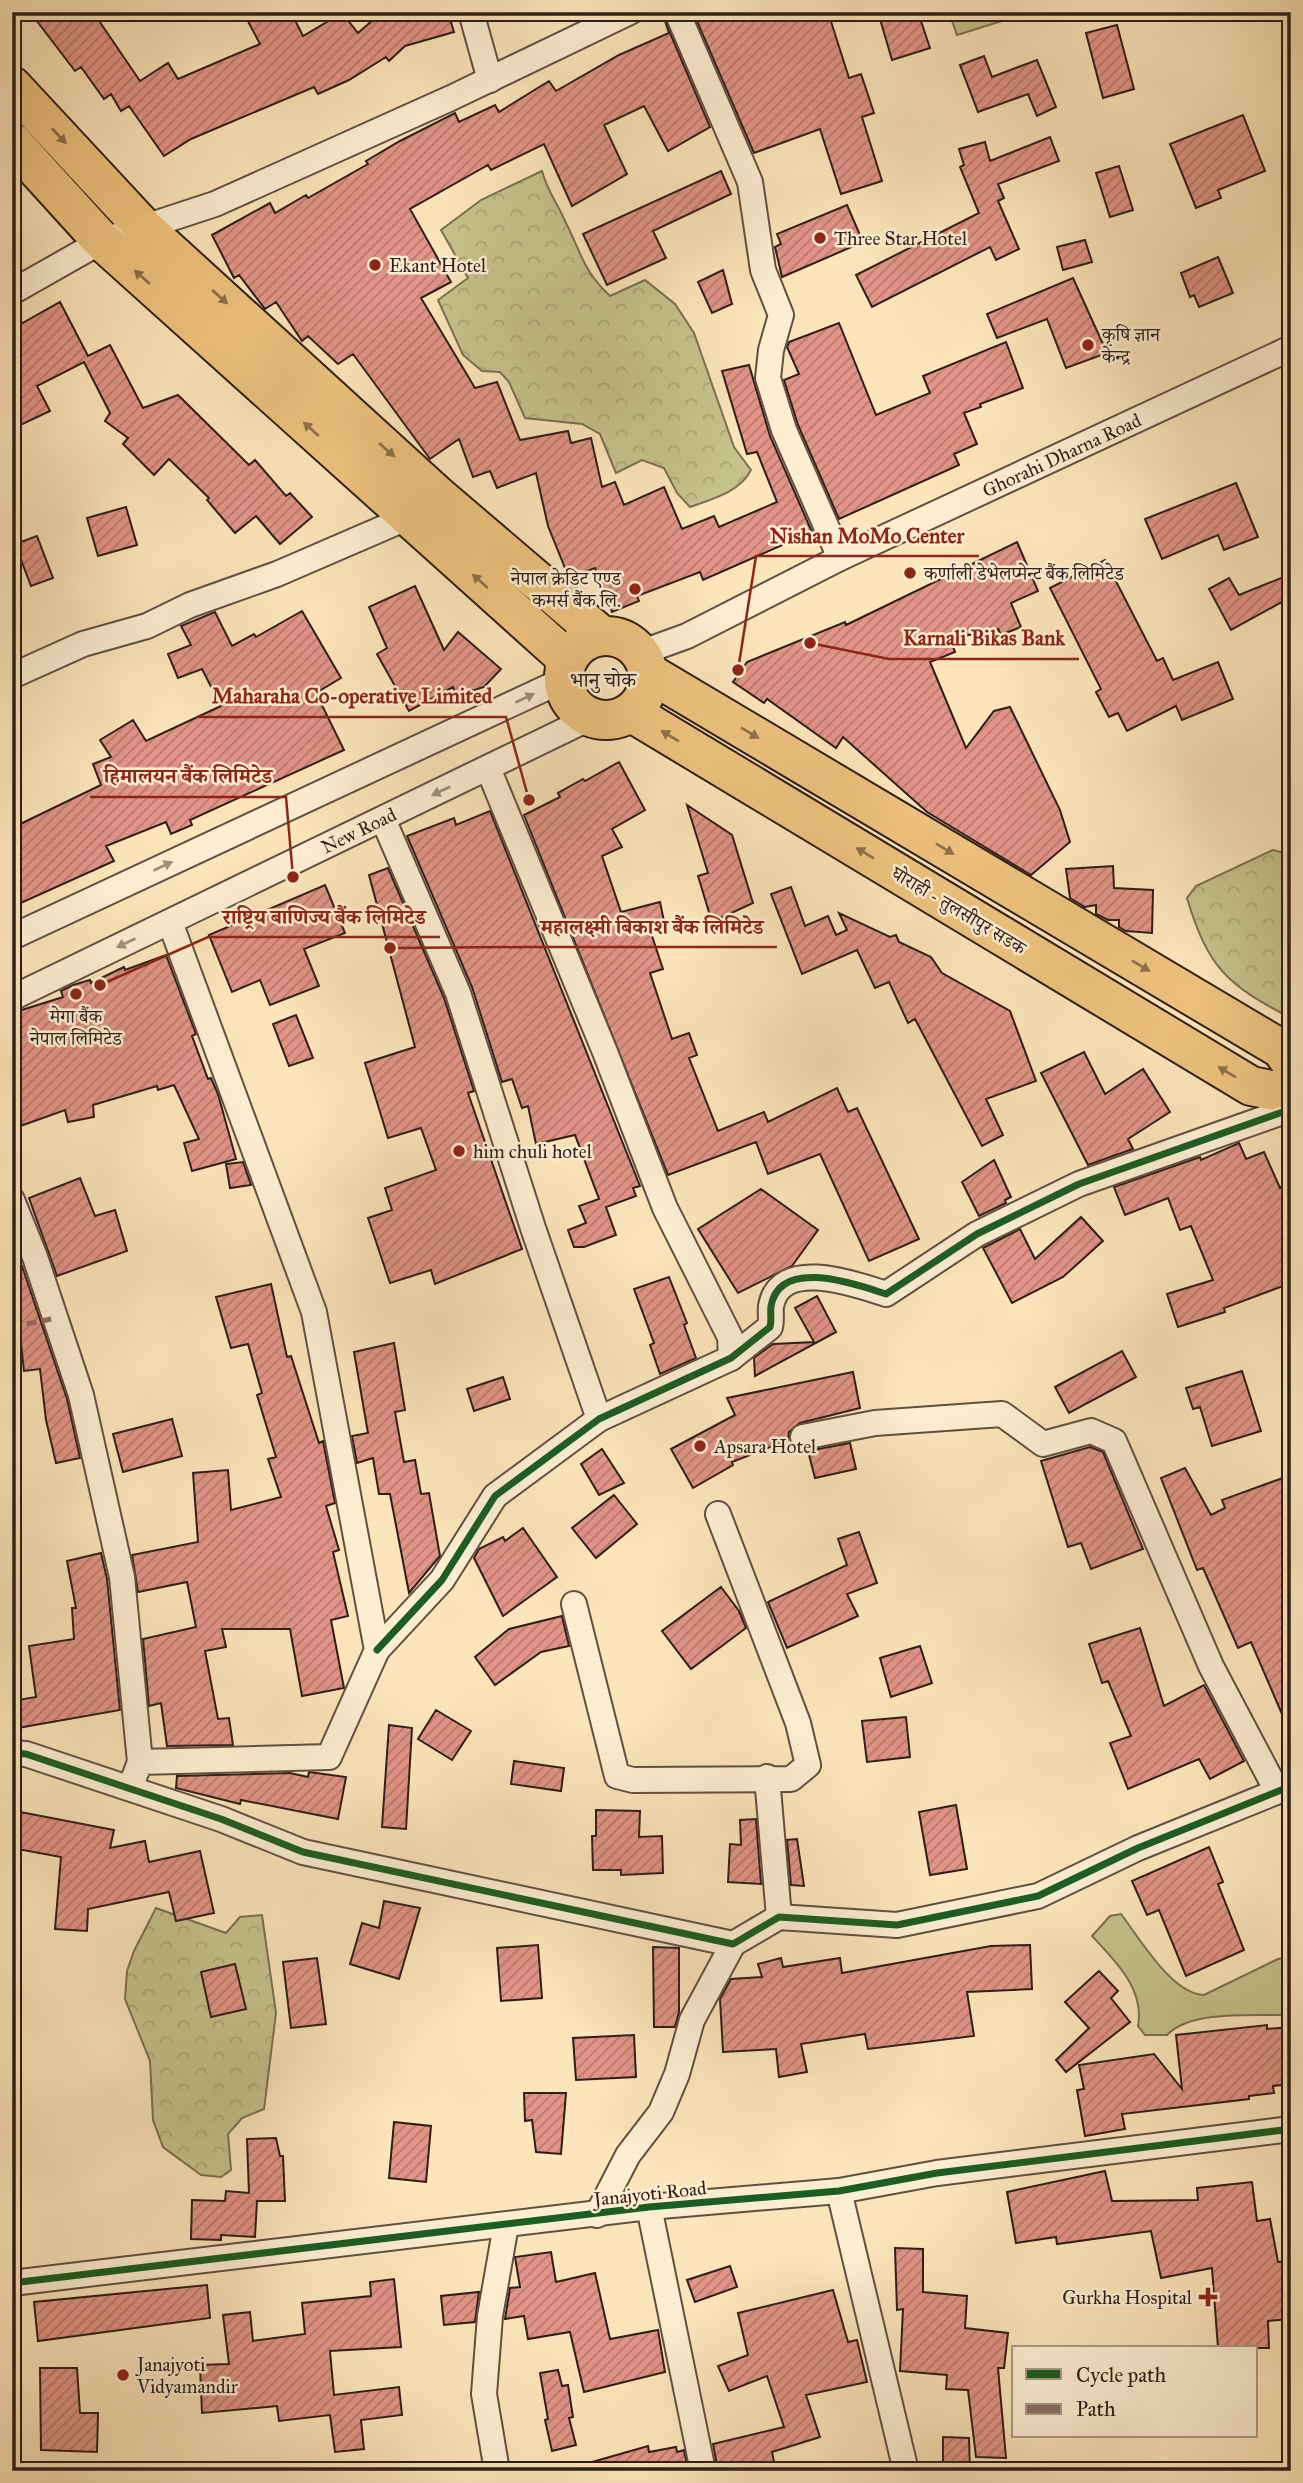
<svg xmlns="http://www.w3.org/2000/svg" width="1303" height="2483" viewBox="0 0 1303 2483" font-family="'IM FELL Great Primer','Noto Serif Devanagari',serif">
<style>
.green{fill:#c6c28b;stroke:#7a7052;stroke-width:2}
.forest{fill:url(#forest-crowns);stroke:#7a7052;stroke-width:2}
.building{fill:url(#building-hatch);stroke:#2d1e18;stroke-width:2}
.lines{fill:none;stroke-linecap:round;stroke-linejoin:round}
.street-casing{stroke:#615040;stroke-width:28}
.primary-casing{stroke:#2d1e18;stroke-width:42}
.street{stroke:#fdeed2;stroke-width:24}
.primary{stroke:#eec27d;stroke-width:38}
.quiet{stroke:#8d6e63;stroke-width:5;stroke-dasharray:10 5;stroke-linecap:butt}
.cycleway-casing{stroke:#fdeed2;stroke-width:11}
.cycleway{stroke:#1b5e20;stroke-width:7}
.oneway{fill:#8e704a}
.oneway2{fill:#9f907e}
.poi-dot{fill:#8f2418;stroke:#fdeed2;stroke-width:2.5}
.labels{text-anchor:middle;stroke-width:5;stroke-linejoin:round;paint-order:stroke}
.poi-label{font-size:19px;fill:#2d1e18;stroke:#fdeed2;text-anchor:start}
.street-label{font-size:19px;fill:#2d1e18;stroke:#fdeed2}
.neighbourhood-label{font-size:21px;fill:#2d1e18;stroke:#fdeed2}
.leader{fill:none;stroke:#8f2418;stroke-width:2.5}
.callout-dot{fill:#8f2418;stroke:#fdeed2;stroke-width:2.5}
.callout-label{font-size:21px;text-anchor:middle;font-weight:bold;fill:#8f2418;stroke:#fdeed2;stroke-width:5;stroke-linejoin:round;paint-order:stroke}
</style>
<defs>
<pattern id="forest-crowns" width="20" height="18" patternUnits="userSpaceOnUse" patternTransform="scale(1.75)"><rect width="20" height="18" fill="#c6c28b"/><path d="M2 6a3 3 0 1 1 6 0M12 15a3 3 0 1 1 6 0" fill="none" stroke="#aaa677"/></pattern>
<pattern id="building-hatch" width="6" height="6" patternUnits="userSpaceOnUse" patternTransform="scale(1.75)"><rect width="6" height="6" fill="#e29486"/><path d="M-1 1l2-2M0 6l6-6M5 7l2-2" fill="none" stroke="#b8786d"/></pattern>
</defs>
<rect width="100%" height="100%" fill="#fce5ba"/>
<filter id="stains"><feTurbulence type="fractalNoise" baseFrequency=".00286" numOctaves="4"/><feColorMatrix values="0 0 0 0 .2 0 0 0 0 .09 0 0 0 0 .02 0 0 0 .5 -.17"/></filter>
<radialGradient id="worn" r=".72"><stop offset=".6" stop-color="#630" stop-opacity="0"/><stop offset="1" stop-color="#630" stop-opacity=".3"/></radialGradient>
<!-- green -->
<path class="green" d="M949,12H1031L957,35Z
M1121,1914C1140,1939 1172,1994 1204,1995L1278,1959L1291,1956V2015C1257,2016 1191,2009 1167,2035H1145L1138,2026C1145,1989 1115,1961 1092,1936L1110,1916Z"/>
<!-- forest -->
<path class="forest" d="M542,171C547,190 557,203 565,221C581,252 583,271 610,296L645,280L675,304L694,333L734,447L751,470C740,492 712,499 690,507L677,493L664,468L642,460L616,473L600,434L582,424L525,418L509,382L500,372L482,371L463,355L438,300L468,278L441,230L481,200Z
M1273,850L1291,855V1018C1227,985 1208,968 1187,898L1196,886Z
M156,1908L226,1933L240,1917L262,1915L276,2013L264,2109L242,2118L228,2134L231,2170L221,2177L201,2175L163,2147L153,2120L150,2061L125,1999L127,1971L134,1951Z"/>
<!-- building -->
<path class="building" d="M30,12H93L140,81L168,63L178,79L260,44L243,12H291L303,36L342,13L358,33L382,12H448L454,32L405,46L389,61L386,57L349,80L318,94L314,87L191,139L164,156L129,106L121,111L111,94L104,99L81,67L75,71Z
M693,12H828L849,78L861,74L874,113L862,117L882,181L841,194L820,129L754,153Z
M878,12H918L930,48L892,60Z
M665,21L710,127L668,151L644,106L604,125L627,174L572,206L544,144L491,170L488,165L410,209L451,282L421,298L475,388L497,382L520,440L568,431L571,443L591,438L602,487L615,482L624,505L664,487L682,529L714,516L719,527L777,502L757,452L747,454L722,371L749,365L770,436L812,532L703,580L700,572L637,596L639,601L612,612L595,568L569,578L548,526L536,473L497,488L490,471L473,477L459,439L430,459L353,354L338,364L308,336L302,341L276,302L265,309L239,275L234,278L212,235L270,203L275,213L306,195L308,198L368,164L366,161L400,141L455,113L459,122L495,105L499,112L549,81L556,91L619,55L669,33Z
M1117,25L1134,89L1103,98L1086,33Z
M984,56L992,77L1037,60L1056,107L1037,116L1028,94L978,112L960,65Z
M1243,115L1265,171L1218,190L1221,198L1196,208L1170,144Z
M1050,137L1059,161L998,184L1004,198L998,201L1019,249L996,260L990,247L872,307L856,275L979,213L960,167L964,165L959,149L985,142L990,161Z
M1119,166L1133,210L1110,217L1096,173Z
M721,171L731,194L653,231L666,258L607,285L583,234Z
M847,205L863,242L782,277L775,247L781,244L777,234Z
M1085,240L1092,262L1063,270L1057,247Z
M1218,257L1233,293L1199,307L1194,295L1190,297L1181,273Z
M723,270L732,304L712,313L698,282Z
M1073,278L1107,353L1066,368L1047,319L997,338L987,314Z
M60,302L88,356L110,345L143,408L178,395L249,465L255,460L286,496L290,493L312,517L280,544L256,516L235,533L207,500L209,498L169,459L154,475L123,444L128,438L105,421L110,413L84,362L37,386L50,411L12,429V329Z
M839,323L876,415L930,393L923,376L1006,342L1023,388L980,404L981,407L964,413L977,444L954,454L959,465L839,519L798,425L784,380L799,374L787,347L789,342Z
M1236,483L1258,537L1224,550L1218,535L1162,559L1145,519Z
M126,507L137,545L98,556L87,518Z
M37,536L53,578L31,586L15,544Z
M1017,542L1038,591L1011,603L1021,627L1001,635L998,629L950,639L955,652L930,662L966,748L994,711L1010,707L1060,810L1070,842L1031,875L927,812L843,737L836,748L767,699L764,703L733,682L747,662L845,622L846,625Z
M1105,560L1157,661L1163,658L1173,680L1218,662L1233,699L1182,720L1176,706L1127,731L1118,713L1109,717L1096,692L1101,689L1050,588Z
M1291,574V597L1231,630L1209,589L1229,578L1239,595Z
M415,586L444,650L458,632L501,669L484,687L456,696L453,687L409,711L377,654L387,648L369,607Z
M302,611L341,678L316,693L344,750L190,820L192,825L171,834L166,822L106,846L114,861L12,907V828L101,785L93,764L111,757L100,740L133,720L146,741L221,706L202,669L178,678L168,654L191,645L181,626L215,612L232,646L254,634L256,637Z
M619,762L645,810L612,829L622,847L602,856L621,912L660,902L665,926L650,930L663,969L650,973L672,1039L689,1033L697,1055L689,1058L718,1131L764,1112L768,1122L837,1088L848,1112L857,1108L919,1239L869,1261L820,1154L768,1174L756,1142L668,1175L524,815L560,797L558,793L583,779L585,781Z
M687,805L732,835L753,903L712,922L698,876L708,873Z
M490,811L640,1186L633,1188L636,1196L606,1207L616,1235L584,1247H574L568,1230L586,1223L579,1206L599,1199L575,1135L536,1144L528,1106L522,1108L512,1079L502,1082L472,987L407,836L454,818L456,825Z
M1113,866L1114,888L1153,890L1152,933L1126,931L1119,927V920H1108L1096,914V905L1085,907L1070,898L1066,869Z
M388,868L444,998L474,1091L468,1093L522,1249L435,1284L431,1270L390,1283L368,1218L392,1210L385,1188L436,1170L421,1128L388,1138L365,1063L415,1047L369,875Z
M325,885L345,933L304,949L319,986L270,1005L260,980L232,992L209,935Z
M791,887L805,926L828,916L836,935L847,930L839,913L890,937L896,935L899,942L931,957L942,973L1010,1011L1036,1081L986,1099L1003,1135L982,1146L915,1019L908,1023L889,982L875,988L857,950L802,974L771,894Z
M166,955L196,1034L192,1036L208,1079L211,1078L218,1094L236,1159L192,1171L184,1143L199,1139L174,1085L158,1090L157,1086L93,1105L94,1117L68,1122L65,1110L12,1129V1013L63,997L61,991L73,985L90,980L91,983L124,967L125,970Z
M296,1015L313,1058L289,1066L273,1024Z
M1084,1052L1105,1094L1143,1069L1170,1112L1128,1139L1133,1149L1088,1165L1041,1073Z
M1239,1143L1246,1159L1264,1152L1280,1188L1291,1182V1283L1224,1308L1225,1312L1178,1327L1167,1294L1213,1280L1191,1226L1180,1230L1168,1198L1125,1215L1114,1187L1200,1157L1201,1160Z
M994,1160L1011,1197L1005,1200L1006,1203L979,1216L962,1182Z
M243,1162L251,1185L230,1188L226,1164Z
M80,1178L95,1216L115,1210L127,1251L57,1276L29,1198Z
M761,1189L818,1230L792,1266L738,1293L698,1229Z
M1081,1217L1103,1241L1063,1277L1012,1303L983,1248L1020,1229L1035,1259Z
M22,1266L67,1399L80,1458L56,1463L46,1420L40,1369L24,1371L19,1325L12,1327V1270Z
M669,1277L687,1323L684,1325L696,1358L660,1374L650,1345L654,1343L634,1289Z
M271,1284L287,1357L291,1356L319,1443L323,1441L335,1503L326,1506L339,1550L333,1552L348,1616L331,1620L344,1688L302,1696L290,1629H222L226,1647L205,1651L218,1719L229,1718L233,1745L167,1746L161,1703L149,1706L143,1639L196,1627L187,1582L138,1592L132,1555L198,1542L193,1473L228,1470L231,1510L281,1497L268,1459L276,1457L257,1395L262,1393L248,1344L231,1348L216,1297Z
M817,1296L836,1332L755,1376L754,1358L773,1344L814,1342L795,1308Z
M394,1343L405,1410L395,1412L404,1462L415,1460L421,1494L429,1493L440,1556L409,1593L390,1494H379L373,1458L357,1463L352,1436L368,1433L354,1352Z
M1122,1351L1136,1377L1069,1413L1055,1387Z
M1242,1371L1261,1431L1212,1446L1200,1407L1193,1409L1186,1388Z
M853,1372L860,1408L800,1423L789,1432L788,1440L732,1462L733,1465L693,1488L671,1449L735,1415L727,1398Z
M503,1377L510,1399L474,1411L467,1389Z
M172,1419L182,1456L123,1472L113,1434Z
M850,1443L856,1469L815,1478L808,1451Z
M1090,1447L1103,1452L1143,1549L1091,1569L1081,1543L1068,1547L1041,1461Z
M602,1449L624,1483L599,1495L581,1464Z
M1185,1468L1211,1515L1225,1508L1222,1500L1291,1475V1735L1251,1642L1238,1648L1203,1568L1197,1570L1161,1478Z
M614,1495L637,1524L596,1558L572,1528Z
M523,1528L557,1577L503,1616L474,1558L479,1549L503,1537L505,1541Z
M859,1532L877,1583L847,1594L858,1616L787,1648L768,1602L847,1565L838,1539Z
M101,1553L107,1579L120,1710L12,1729V1701L36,1697L29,1646L74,1639L72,1608H76L67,1561Z
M721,1587L739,1611L746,1628L691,1669L662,1631Z
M562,1616L569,1646L541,1652L495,1685L475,1657L509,1629Z
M1140,1628L1164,1706L1204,1685L1244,1761L1210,1779L1199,1759L1128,1789L1110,1743L1131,1736L1108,1681L1102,1683L1089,1644Z
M920,1646L932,1683L891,1697L880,1658Z
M436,1710L471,1731L452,1760L418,1739Z
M906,1717L910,1757L867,1762L862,1721Z
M389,1725L412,1728L406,1829L382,1827Z
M514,1761L564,1768L561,1791L511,1784Z
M309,1772L346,1777L338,1819L241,1800L240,1804L176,1788L177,1776L290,1773L308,1777Z
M956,1805L967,1869L930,1875L919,1812Z
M596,1810L640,1811L639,1837L662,1836L663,1873L621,1875V1870H593L592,1836H596Z
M15,1811L114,1830L110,1848L145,1841L149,1862L200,1851L214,1913L176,1921L169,1892L88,1909L87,1931L55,1929L61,1857L12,1848Z
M756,1819L761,1884L728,1882L730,1844L741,1845L740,1820Z
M797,1839L804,1886L791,1885L787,1840Z
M1209,1847L1223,1882L1218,1884L1244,1950L1186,1976L1159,1910L1147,1915L1132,1881Z
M384,1901L420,1908L399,1979L350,1964L362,1923L379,1928Z
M538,1945L542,1998L501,2001L497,1948Z
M1030,1945L1032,1989L967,1992L974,2036L868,2049L865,2034L801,2044L807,2072L779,2077L776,2049L723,2052L720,1999L731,1979L762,1977L758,1964L781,1958L783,1967L840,1958L842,1973L991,1946Z
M653,1947L679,1948V2012L675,2027H654Z
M317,1958L326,2024L291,2028L283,1962Z
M235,1964L246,2009L211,2017L201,1972Z
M1099,1971L1118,1991L1111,1998L1130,2022L1066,2072L1056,2060L1089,2028L1065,2002Z
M1267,2025V2029L1289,2027L1291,2084L1273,2086L1274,2093L1249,2096V2099L1122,2114L1125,2129L1085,2136L1077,2090L1084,2089L1079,2065L1154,2054L1182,2089L1176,2035Z
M634,2035L636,2077L576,2080L573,2038Z
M524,2093H566L561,2154L536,2152L532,2120L525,2121Z
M394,2122L431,2126L426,2182L389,2178Z
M276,2138L280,2156H283L285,2201H257L255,2237L221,2235V2240L191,2239L192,2200L225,2201L226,2191L249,2193L247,2139Z
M1105,2171L1112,2201L1198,2200L1197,2188L1252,2182L1257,2221L1270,2219L1278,2262L1291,2261V2319L1268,2321L1269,2348H1218L1212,2268L1161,2278L1151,2231L1057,2244L1056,2237L1016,2243L1007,2192Z
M895,2248L923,2249V2292L967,2296L965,2328L1008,2333L1004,2368H998L1006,2458L976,2457L968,2390L946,2389L947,2375L900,2371L903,2309L897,2310Z
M551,2252L556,2282L595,2273L610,2339L658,2330L665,2372L584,2392L570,2332L528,2339L524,2316L505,2319L510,2288L520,2287L515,2257Z
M730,2266L737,2287L695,2302L687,2280Z
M394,2279L401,2347L330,2351L334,2395L399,2387L402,2415L361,2420L364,2449L335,2452L330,2415L279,2421L277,2406L202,2413L200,2365L229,2364L223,2315L250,2312L253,2341L305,2334L302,2303L371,2296L370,2282Z
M207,2285L210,2318L38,2341L34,2302Z
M833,2290L848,2342L857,2340L867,2382L806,2395L820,2437L772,2452L774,2462L737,2471H718L713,2444L784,2427L767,2376L729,2391L718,2366L748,2355L738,2313Z
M479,2292L475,2322L444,2325L441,2296Z
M40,2368H77L80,2413H98L97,2452L41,2450Z
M558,2370L562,2386L568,2385L573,2417L569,2418L576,2445L552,2451L545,2420L548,2419L540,2373Z
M943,2437L969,2438L970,2471H943Z
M648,2446L649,2452L676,2447L677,2452L684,2450L688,2471H586L585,2464Z"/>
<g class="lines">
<!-- street casing -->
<g class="street-casing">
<g id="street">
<path d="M471,12L490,80"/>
<path d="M677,12L750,182L763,270L781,315L771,350L768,378L784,430L840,558"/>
<path d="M12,292L102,241L215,204L451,98L630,12"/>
<path id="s1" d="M640,653L687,636L840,558L1291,348"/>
<path d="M12,676L83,644L147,626L190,605L277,574L409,517"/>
<path d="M488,768L605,1052L665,1208L730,1337L731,1358"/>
<path d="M383,819L458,993L533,1228L599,1419"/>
<path d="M12,937L563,680"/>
<path id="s2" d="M12,998L590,718"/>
<path d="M12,1200L35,1257L81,1395L122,1577L140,1762"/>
<path d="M803,1437L875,1423L1002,1414L1043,1444L1091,1431L1114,1441L1211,1666L1277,1791"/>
<path d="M574,1604L617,1776L633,1780L791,1779L808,1765L798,1723L718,1514"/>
<path d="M377,1650L442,1580L495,1496L599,1419L731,1358L770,1327C772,1320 770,1313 771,1306C780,1256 858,1285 886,1294L977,1234L1079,1184L1291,1109"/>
<path d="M12,1753L26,1754L221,1819L303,1852L733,1944L779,1917L897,1925L1038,1896L1138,1848L1291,1786"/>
<path d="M767,1777L779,1917"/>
<path d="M130,1788L140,1762L329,1757L377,1650L314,1312L170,922"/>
<path d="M839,2191L906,2471"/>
<path d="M649,2207L703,2471"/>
<path d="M597,2215L628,2155L661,2112L677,2074L692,2020L733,1944"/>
<path d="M12,2283L649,2207L839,2191L937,2173L1291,2129"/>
<path d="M497,2471L484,2394L490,2316L506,2225"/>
</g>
</g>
<!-- primary casing -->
<g class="primary-casing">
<path id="primary" d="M12,86L144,228L438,496L602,636
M12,142L102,241L567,659
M564 678a42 42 0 1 1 84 0a42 42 0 1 1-84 0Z
M649,673L1281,1049L1291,1063
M632,713L1251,1086L1291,1094"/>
</g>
<!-- street -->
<use href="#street" class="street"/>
<!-- primary -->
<use href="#primary" class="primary"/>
<!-- quiet -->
<path class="quiet" d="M12,1327L56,1318"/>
<!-- cycleway casing -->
<g class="cycleway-casing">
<path id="cycleway" d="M377,1650L442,1580L495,1496L599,1419L731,1358L770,1327C772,1320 770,1313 771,1306C780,1256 858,1285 886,1294L977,1234L1079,1184L1291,1109
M12,1753L26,1754L221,1819L303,1852L733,1944L779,1917L897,1925L1038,1896L1138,1848L1291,1786
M12,2283L649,2207L839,2191L937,2173L1291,2129"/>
</g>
<!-- cycleway -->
<use href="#cycleway" class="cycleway"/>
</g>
<!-- one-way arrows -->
<defs><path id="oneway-solid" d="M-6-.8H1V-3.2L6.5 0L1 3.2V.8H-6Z" transform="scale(1.75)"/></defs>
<g class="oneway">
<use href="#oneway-solid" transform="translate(59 136) rotate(47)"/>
<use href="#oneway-solid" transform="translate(142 277) rotate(-138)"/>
<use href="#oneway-solid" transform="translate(220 297) rotate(42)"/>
<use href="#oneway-solid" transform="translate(311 429) rotate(-138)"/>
<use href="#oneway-solid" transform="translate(387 450) rotate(42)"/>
<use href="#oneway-solid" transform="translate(480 581) rotate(-138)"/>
<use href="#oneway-solid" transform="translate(750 733) rotate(31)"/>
<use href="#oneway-solid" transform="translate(670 736) rotate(-149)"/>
<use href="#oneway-solid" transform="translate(945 849) rotate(31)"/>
<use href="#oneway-solid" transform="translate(865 853) rotate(-149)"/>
<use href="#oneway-solid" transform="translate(1141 966) rotate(31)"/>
<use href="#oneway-solid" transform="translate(1227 1072) rotate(-149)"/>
</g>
<g class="oneway2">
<use href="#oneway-solid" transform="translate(525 698) rotate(-25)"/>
<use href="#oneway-solid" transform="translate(441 791) rotate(154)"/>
<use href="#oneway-solid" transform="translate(163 866) rotate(-25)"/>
<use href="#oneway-solid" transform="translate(126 943) rotate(154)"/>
</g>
<!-- markers -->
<g class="poi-dot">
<circle cx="820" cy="238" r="7"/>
<circle cx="375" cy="265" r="7"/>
<circle cx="1088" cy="345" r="7"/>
<circle cx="910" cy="573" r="7"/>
<circle cx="635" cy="589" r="7"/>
<circle cx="76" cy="994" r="7"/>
<circle cx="459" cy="1151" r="7"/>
<circle cx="700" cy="1446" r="7"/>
<path d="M1204.5 2286.5h7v7h7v7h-7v7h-7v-7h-7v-7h7z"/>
<circle cx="123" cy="2375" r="7"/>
</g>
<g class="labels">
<!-- poi labels -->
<g class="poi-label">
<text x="834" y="245">Three Star Hotel</text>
<text x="389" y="272">Ekant Hotel</text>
<text x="1102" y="341">कृषि ज्ञान<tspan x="1102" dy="22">केन्द्र</tspan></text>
<text x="924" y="580">कर्णाली डेभेलप्मेन्ट बैंक लिमिटेड</text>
<text x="621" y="585" text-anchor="end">नेपाल क्रेडिट एण्ड<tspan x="621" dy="22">कमर्स बैंक लि.</tspan></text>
<text x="76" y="1023" text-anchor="middle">मेगा बैंक<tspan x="76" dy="22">नेपाल लिमिटेड</tspan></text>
<text x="473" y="1158">him chuli hotel</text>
<text x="714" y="1453">Apsara Hotel</text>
<text x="1192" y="2304" text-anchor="end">Gurkha Hospital</text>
<text x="137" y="2371">Janajyoti<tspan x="137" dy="22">Vidyamandir</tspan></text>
</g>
<!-- street labels -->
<g class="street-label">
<text dy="7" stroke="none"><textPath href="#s1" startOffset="466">Ghorahi Dharna Road</textPath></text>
<text dy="7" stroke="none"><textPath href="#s2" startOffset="385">New Road</textPath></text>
<text transform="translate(959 910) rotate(31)" y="7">घोराही - तुलसीपुर सडक</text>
<text transform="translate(650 2193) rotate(-6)" y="7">Janajyoti Road</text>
</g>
<!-- neighbourhood labels -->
<g class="neighbourhood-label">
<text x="603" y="687">भानु चोक</text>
</g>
</g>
<!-- callouts -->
<path class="leader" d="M738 670L756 556H979M810 643L889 659H1079M529 800L506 717H197M293 877L286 797H90M100 985L208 937H440M390 948L526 947H777"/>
<g class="callout-dot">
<circle cx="738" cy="670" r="7"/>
<circle cx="810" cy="643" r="7"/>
<circle cx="529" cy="800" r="7"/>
<circle cx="293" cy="877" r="7"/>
<circle cx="100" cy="985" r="7"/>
<circle cx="390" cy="948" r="7"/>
</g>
<g class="callout-label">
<text x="867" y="543">Nishan MoMo Center</text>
<text x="984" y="645">Karnali Bikas Bank</text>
<text x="352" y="703">Maharaha Co-operative Limited</text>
<text x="188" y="783">हिमालयन बैंक लिमिटेड</text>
<text x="324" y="924">राष्ट्रिय बाणिज्य बैंक लिमिटेड</text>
<text x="652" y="934">महालक्ष्मी बिकाश बैंक लिमिटेड</text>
</g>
<!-- margin -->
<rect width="1303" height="2483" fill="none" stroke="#fce5ba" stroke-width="42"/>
<rect x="14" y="14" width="1275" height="2455" fill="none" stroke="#2d1e18" stroke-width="3.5"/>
<rect x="21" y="21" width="1261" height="2441" fill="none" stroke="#2d1e18" stroke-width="2"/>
<!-- legend -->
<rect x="1012" y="2346" width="245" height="91" fill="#fdeed2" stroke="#aa9b88" stroke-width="2"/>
<rect x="1026" y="2369" width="35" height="10" fill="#1b5e20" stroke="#aa9b88" stroke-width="2"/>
<text x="1076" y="2382" font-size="21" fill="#2d1e18">Cycle path</text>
<rect x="1026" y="2404" width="35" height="10" fill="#8d6e63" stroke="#aa9b88" stroke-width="2"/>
<text x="1076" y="2416" font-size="21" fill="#2d1e18">Path</text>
<rect width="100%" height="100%" filter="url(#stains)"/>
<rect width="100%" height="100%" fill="url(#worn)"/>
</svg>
